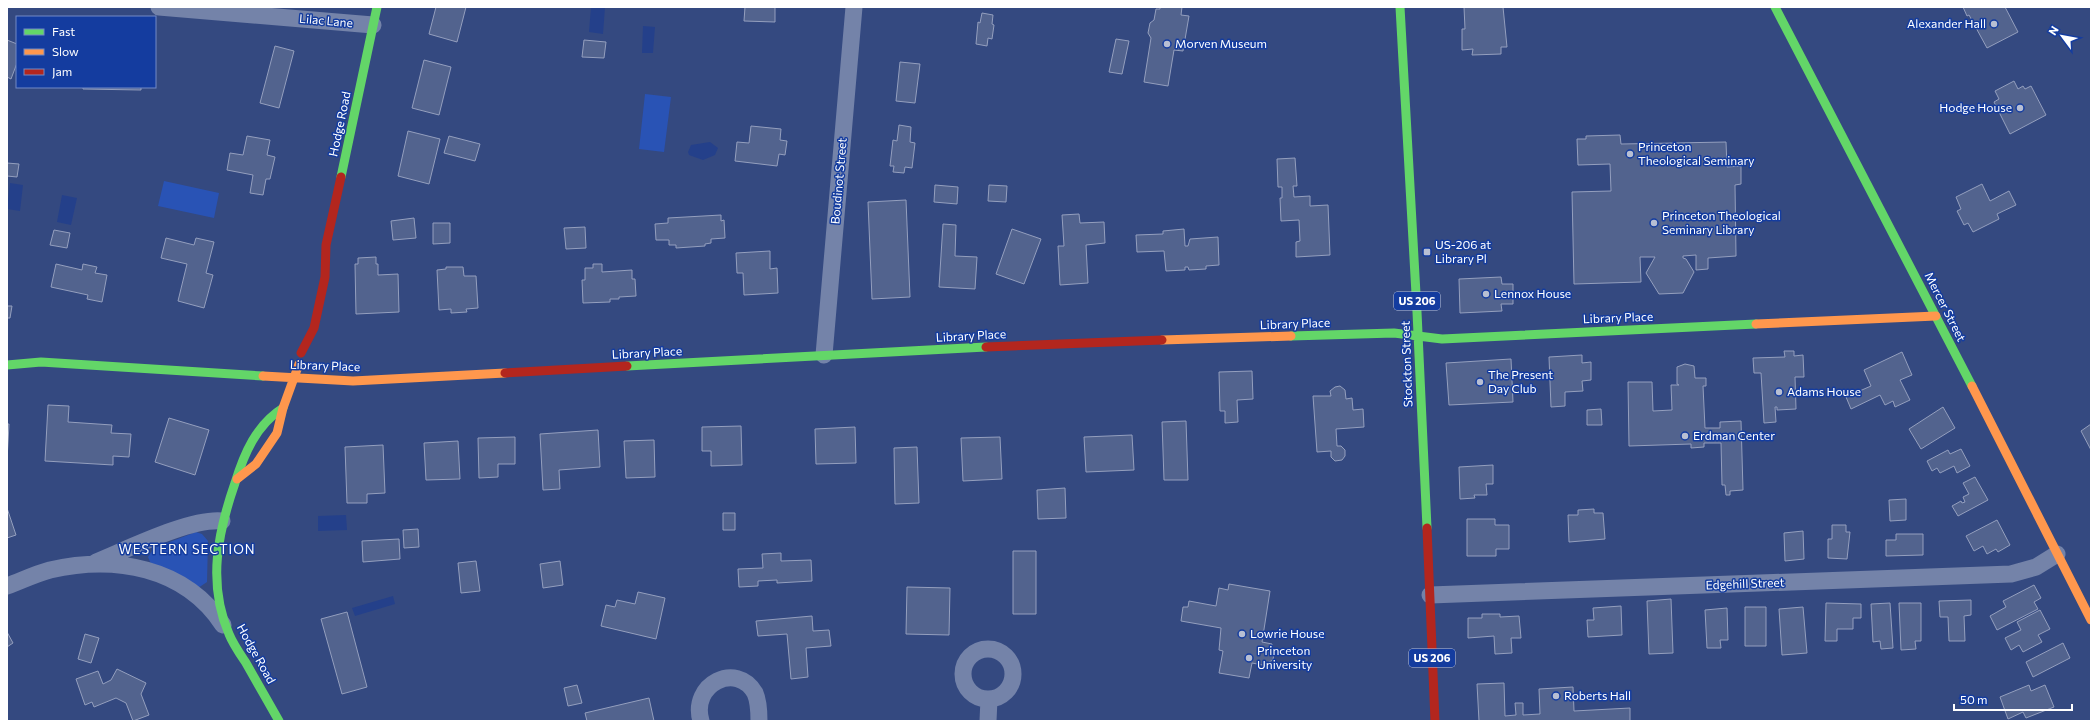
<svg xmlns="http://www.w3.org/2000/svg" width="2098" height="728" viewBox="0 0 2098 728" font-family="Commissioner,sans-serif">
<style>
.green{fill:#2953b5}
.water{fill:#24408a}
.building{fill:#52638e;stroke:#949fbe}
.lines{fill:none;stroke-linecap:round;stroke-linejoin:round}
.street{stroke:#7483a9;stroke-width:17}
.fast{stroke:#63d668;stroke-width:9}
.slow{stroke:#ff974d;stroke-width:9}
.jam{stroke:#b3261e;stroke-width:9}
.poi-dot{fill:#b8bfd3;stroke:#143c9f;stroke-width:1.5}
.labels{text-anchor:middle;stroke-width:3;stroke-linejoin:round;paint-order:stroke}
.shield{fill:#143c9f;stroke:#b8c4e2;stroke-width:1}
.shield-label{font-size:11px;font-weight:bold;fill:#fff}
.street-label{font-size:12px;fill:#fff;stroke:#143c9f}
.poi-label{font-size:12px;fill:#fff;stroke:#143c9f;text-anchor:start}
.neighbourhood-label{font-size:13px;letter-spacing:1px;fill:#fff;stroke:#143c9f}
</style>
<rect width="100%" height="100%" fill="#344980"/>
<!-- green -->
<path class="green" d="M645,94L671,97L664,152L639,149Z
M164,181L219,193L214,218L158,206Z
M196,532L202,534L208,541L207,582L198,588L151,564L148,557L154,548Z"/>
<!-- water -->
<path class="water" d="M591,7H605L603,34L589,32Z
M643,26L655,27L653,53H642Z
M710,142L718,148L715,155L703,160L689,155L688,152L691,145Z
M10,183L23,185L20,211L7,209Z
M62,195L77,198L71,225L57,222Z
M346,515L347,530L318,531V516Z
M393,596L395,604L355,616L352,608Z"/>
<!-- building -->
<path class="building" d="M436,7H466L457,42L429,34Z
M745,7H775V22L744,21Z
M1160,7H1182L1181,15L1189,16L1183,51L1174,50L1168,86L1144,82L1151,38L1148,33L1150,23L1154,20L1156,9H1160Z
M1464,7H1503L1507,47H1501V54L1472,55L1473,49L1462,50V29H1465Z
M1963,7H2005L2018,32L1987,48L1969,15L1967,16Z
M982,13L993,15L992,24L994,25L992,39L988,38L987,46L976,44L978,22L980,23Z
M1116,39L1129,41L1122,74L1109,72Z
M7,40L17,44V63L11,79L7,77Z
M584,40L606,42L604,58L582,57Z
M275,46L294,51L279,108L260,103Z
M424,60L451,67L439,115L412,108Z
M900,62L920,64L915,103L896,101Z
M2014,81L2018,89L2023,86L2025,89L2031,86L2046,115L2010,134L1994,102L1999,99L1995,91Z
M83,87H141V90L83,89Z
M899,125L911,127L910,142L915,143L912,168L905,167L904,173L893,172L894,166H890L893,140L897,141Z
M751,126L781,129L780,140L787,141L785,155L779,154L777,166L735,161L737,142L749,143Z
M408,131L440,139L429,184L398,176Z
M1620,135L1621,144L1726,142L1727,167L1741,166V184L1735,185L1736,256L1708,258V269L1696,270V255L1683,256V258L1686,259L1694,272L1683,293L1659,294L1646,273L1655,257H1640L1641,282L1574,284L1572,192L1611,191L1610,164L1578,165L1577,139H1586V136Z
M247,136L270,140L267,155L275,157L270,179H266L263,195L250,193L253,175L227,170L230,153L243,155Z
M449,136L480,144L475,161L444,153Z
M1295,158L1297,186H1293L1294,197L1310,196V206L1328,205L1330,255L1296,257V242L1300,241L1299,220L1281,221L1280,198H1282V187H1278L1277,159Z
M7,163L19,164L17,177L7,176Z
M1982,184L1990,201L2009,191L2016,205L1997,214L1999,219L1973,232L1968,223L1964,225L1957,211L1961,209L1956,197Z
M935,185L958,187L957,204L934,202Z
M989,185L1007,186L1006,202L988,201Z
M906,200L910,297L872,299L868,202Z
M1079,214L1080,223L1104,222L1105,243L1086,245L1088,283L1060,285L1058,246H1064L1062,215Z
M721,215V221L724,220L725,238L711,239V243L705,244V246L676,248V245H669V240H656L655,224L668,223V218Z
M414,218L416,238L393,240L391,221Z
M433,223H450V243L433,244Z
M943,224L956,225L955,256L977,257L975,289L939,287Z
M585,227L586,248L566,249L564,228Z
M1012,229L1041,239L1024,284L996,274Z
M1184,229L1185,246H1188L1190,239L1218,237L1219,265L1206,266V269L1189,270L1188,267H1185V270L1166,271L1164,251L1137,252L1136,235L1163,234V231Z
M54,230L70,233L67,248L50,245Z
M166,238L194,245L196,238L214,242L206,273L213,275L204,308L178,301L187,264L161,258Z
M770,251V269L777,268L778,293L744,295L743,273H737L736,253Z
M376,257V264H378V275L398,274L399,312L356,314L355,264H358V258Z
M56,264L82,270L83,264L97,267L95,273L107,275L102,302L87,299L88,295L51,287Z
M593,264H602V272L632,270V279H635L636,296L619,297V299H610V302L583,303L582,280H585V268H593Z
M446,267H463L464,276H476L478,308L466,309L467,312L451,313V309L439,310L437,270L446,269Z
M1501,277L1502,284H1513V304H1501L1502,311L1460,313L1459,279Z
M7,306H12L10,318H7Z
M1784,351H1794V356L1803,355L1804,377H1795L1796,409L1777,410V407H1775L1776,422L1764,423L1761,373H1754L1753,358L1785,357Z
M1902,352L1912,375L1900,380L1910,400L1895,407L1893,401L1885,405L1880,395L1851,409L1846,397L1871,386L1864,370Z
M1582,355V363L1591,362V380L1582,381L1583,391L1565,392V406L1551,407L1549,357Z
M1511,359L1513,402L1449,405L1446,363Z
M1685,364L1694,366L1695,378H1706V386H1703L1705,428H1720V422L1741,421L1743,490L1730,491V495H1726L1725,485H1722L1721,443H1704V447L1691,448V444L1629,446L1628,382H1652L1653,411L1672,410L1671,385H1679L1677,384V367Z
M1252,371L1253,399L1237,400L1238,422L1225,423V411H1220L1219,372Z
M1340,386L1345,390L1346,399L1352,398L1353,410L1363,409L1364,427L1336,429L1337,446H1341L1345,450V456L1342,460L1335,461L1331,457V451L1317,452L1313,396H1331L1330,391L1335,387Z
M48,405L69,406L68,422L112,425L111,433L131,434L129,457L113,456V465L45,461Z
M1943,407L1955,428L1921,449L1909,429Z
M1601,409L1602,425H1587V410Z
M169,418L209,430L195,475L155,462Z
M1186,421L1188,480H1164L1162,422Z
M7,424H9L7,460Z
M2091,424V450L2081,431Z
M741,426L742,465L711,466V451H702V427Z
M855,427L856,463L816,464L815,429Z
M598,430L600,467L559,470L560,489L543,490L540,434Z
M1132,435L1134,470L1086,472L1084,437Z
M515,437V464H498V477L479,478L478,438Z
M1000,437L1002,479L963,481L961,438Z
M654,440L655,477L626,478L624,441Z
M458,441L460,479L426,480L424,443Z
M383,445L385,493L367,494V503H347L345,447Z
M917,447L919,503L895,504L894,448Z
M1961,449L1970,466L1957,473L1954,466L1940,473L1937,468L1932,471L1927,461L1948,450L1950,454Z
M1493,465V484H1486L1487,495H1474L1475,498L1460,499L1459,467Z
M1975,477L1988,500L1958,516L1952,506L1961,501L1962,503L1965,502L1963,497L1969,494L1963,483Z
M1065,488L1066,518L1038,519L1037,490Z
M1906,499V520L1890,521L1889,500Z
M7,508L16,535L7,538Z
M1594,509V513H1603L1605,539L1569,542L1568,515H1578V510Z
M723,513H735V530H723Z
M1467,519H1495V525H1509V549H1496V556H1467Z
M1997,520L2010,545L1998,552L1996,549L1987,554L1983,546L1974,551L1966,536Z
M1832,525H1846V532H1850L1847,559L1828,558V539H1832Z
M418,529L419,547L404,548L403,530Z
M1803,531L1804,559L1785,561L1784,533Z
M1896,534H1923V555L1886,556V540H1896Z
M399,539L400,559L363,562L362,541Z
M1013,551H1036V614H1013Z
M781,553V561L811,560L812,581L777,583V580L758,581V586L739,587L738,569L763,568L762,554Z
M476,561L480,591L461,593L458,563Z
M560,561L563,585L543,588L540,564Z
M1229,584L1270,591L1262,642L1272,644L1271,649L1274,652L1273,660L1269,662L1268,666L1252,663L1249,678L1219,673L1223,651L1219,650L1221,628L1181,621L1183,607H1188L1189,601L1216,606L1219,588L1228,590Z
M2034,585L2041,598L2034,602L2038,609L1997,630L1990,616L2006,607L2003,601Z
M907,587L950,588L949,635L906,634Z
M638,592L665,598L656,639L601,626L606,605L615,607L617,600L635,604Z
M1671,599L1673,653L1649,654L1647,601Z
M1971,600V615L1964,616L1965,641H1949L1948,617H1940L1939,601Z
M1826,603L1861,604V618H1853V629H1837V641H1825Z
M1890,603L1893,648L1881,649L1880,641L1873,642L1871,604Z
M1899,603H1921V641H1915L1916,649L1901,650Z
M1621,606L1622,635L1588,637L1587,620H1594L1593,608Z
M1745,607H1766V646H1745Z
M1803,607L1807,653L1782,655L1779,609Z
M1727,608L1728,640H1720L1721,648H1707L1705,610Z
M2040,610L2050,629L2038,635L2042,642L2023,652L2019,645L2011,650L2005,638L2021,630L2017,622Z
M347,612L367,687L342,694L321,619Z
M1482,614H1500V617L1519,616L1521,638H1511L1512,653L1495,654L1494,636L1468,638V618H1482Z
M812,616L813,631L829,630L831,646L806,648L808,677L791,679L787,634L758,636L756,621Z
M7,632L13,643L7,647Z
M85,634L99,638L91,663L78,659Z
M2063,643L2070,658L2033,677L2026,662Z
M117,669L146,683L141,694L149,715L133,721L126,703L116,698L94,707L92,702L85,705L76,679L98,671L103,684L111,680Z
M1504,683L1505,716L1516,715L1515,703H1523V715L1540,714L1539,689L1573,687L1574,711L1630,708V721H1479L1477,684Z
M577,685L582,703L568,706L564,688Z
M2029,685L2031,691L2045,685L2054,707L2026,718L2023,712L2008,719L2000,697Z
M649,698L654,721H587L585,713Z"/>
<g class="lines">
<!-- street -->
<path class="street" d="M159,7L373,25
M824,355L854,7
M96,562C128,549 190,518 222,521
M7,586C21,581 35,574 50,570C115,555 185,567 223,625
M1430,595L2011,574L2036,567L2057,554
M963 674a25 25 0 1 1 50 0a25 25 0 1 1-50 0Z
M701,721C690,684 737,661 755,693C759,702 759,712 759,721
M988,721L989,699"/>
<!-- fast -->
<path class="fast" d="M1400,7L1417,312L1427,528
M1775,7L1972,386
M341,177L377,7
M1291,336L1394,333L1442,339L1756,324
M7,365L41,362L263,376
M627,366L986,347
M279,721C268,702 257,682 246,663C240,654 233,644 229,634C207,583 218,532 235,483C244,454 256,425 283,408"/>
<!-- slow -->
<path class="slow" d="M1756,324L1936,316
M1162,340L1291,336
M263,376L353,381L505,373
M1972,386L2091,620
M237,479L256,464L277,433L283,408L299,364"/>
<!-- jam -->
<path class="jam" d="M986,347L1162,340
M301,353L314,328L325,277L326,245L341,177
M505,373L627,366
M1427,528L1435,721"/>
</g>
<!-- markers -->
<g class="poi-dot">
<circle cx="1994" cy="24" r="4"/>
<circle cx="1167" cy="44" r="4"/>
<circle cx="2020" cy="108" r="4"/>
<circle cx="1630" cy="154" r="4"/>
<circle cx="1654" cy="223" r="4"/>
<rect x="1423" y="248" width="8" height="8" rx="2"/>
<circle cx="1486" cy="294" r="4"/>
<circle cx="1480" cy="382" r="4"/>
<circle cx="1779" cy="392" r="4"/>
<circle cx="1685" cy="436" r="4"/>
<circle cx="1242" cy="634" r="4"/>
<circle cx="1249" cy="658" r="4"/>
<circle cx="1556" cy="696" r="4"/>
</g>
<g class="labels">
<!-- shield labels -->
<g class="shield">
<rect x="1394" y="292" width="46" height="18" rx="3"/>
<rect x="1409" y="649" width="46" height="18" rx="3"/>
</g>
<g class="shield-label">
<text x="1417" y="305">US 206</text>
<text x="1432" y="662">US 206</text>
</g>
<!-- street labels -->
<g class="street-label">
<text transform="translate(326 21) rotate(5)" y="4">Lilac Lane</text>
<text transform="translate(340 124) rotate(-78)" y="4">Hodge Road</text>
<text transform="translate(839 181) rotate(-85)" y="4">Boudinot Street</text>
<text transform="translate(1945 307) rotate(63)" y="4">Mercer Street</text>
<text transform="translate(1618 318) rotate(-2)" y="4">Library Place</text>
<text transform="translate(1295 324) rotate(-2)" y="4">Library Place</text>
<text transform="translate(971 336) rotate(-3)" y="4">Library Place</text>
<text transform="translate(647 353) rotate(-3)" y="4">Library Place</text>
<text transform="translate(1407 364) rotate(-92)" y="4">Stockton Street</text>
<text transform="translate(325 366) rotate(2)" y="4">Library Place</text>
<text transform="translate(1745 584) rotate(-2)" y="4">Edgehill Street</text>
<text transform="translate(256 654) rotate(61)" y="4">Hodge Road</text>
</g>
<!-- poi labels -->
<g class="poi-label">
<text x="1986" y="28" text-anchor="end">Alexander Hall</text>
<text x="1175" y="48">Morven Museum</text>
<text x="2012" y="112" text-anchor="end">Hodge House</text>
<text x="1638" y="151">Princeton<tspan x="1638" dy="14">Theological Seminary</tspan></text>
<text x="1662" y="220">Princeton Theological<tspan x="1662" dy="14">Seminary Library</tspan></text>
<text x="1435" y="249">US-206 at<tspan x="1435" dy="14">Library Pl</tspan></text>
<text x="1494" y="298">Lennox House</text>
<text x="1488" y="379">The Present<tspan x="1488" dy="14">Day Club</tspan></text>
<text x="1787" y="396">Adams House</text>
<text x="1693" y="440">Erdman Center</text>
<text x="1250" y="638">Lowrie House</text>
<text x="1257" y="655">Princeton<tspan x="1257" dy="14">University</tspan></text>
<text x="1564" y="700">Roberts Hall</text>
</g>
<!-- neighbourhood labels -->
<g class="neighbourhood-label">
<text x="187" y="554">WESTERN SECTION</text>
</g>
</g>
<!-- border -->
<rect width="2098" height="728" fill="none" stroke="#ffffff" stroke-width="16"/>
<!-- legend -->
<rect x="16" y="16" width="140" height="72" fill="#143c9f" stroke="#728ac5"/>
<rect x="24" y="29" width="20" height="6" fill="#63d668" stroke="#728ac5"/>
<text x="52" y="36" font-size="12" fill="#ffffff">Fast</text>
<rect x="24" y="49" width="20" height="6" fill="#ff974d" stroke="#728ac5"/>
<text x="52" y="56" font-size="12" fill="#ffffff">Slow</text>
<rect x="24" y="69" width="20" height="6" fill="#b3261e" stroke="#728ac5"/>
<text x="52" y="76" font-size="12" fill="#ffffff">Jam</text>
<!-- north arrow -->
<g transform="translate(2062 36) rotate(302)" stroke="#143c9f" stroke-width="3" paint-order="stroke">
<path d="M0-3L7 15L0 10L-7 15Z" fill="#ffffff"/>
<text y="-6" font-size="11" font-weight="bold" text-anchor="middle" fill="#ffffff">N</text>
</g>
<!-- scale -->
<path d="M1954 704v6h118v-6" fill="none" stroke="#ffffff" stroke-width="2"/>
<text x="1960" y="704" font-size="12" fill="#ffffff" stroke="#143c9f" stroke-width="3" paint-order="stroke">50 m</text>
</svg>
